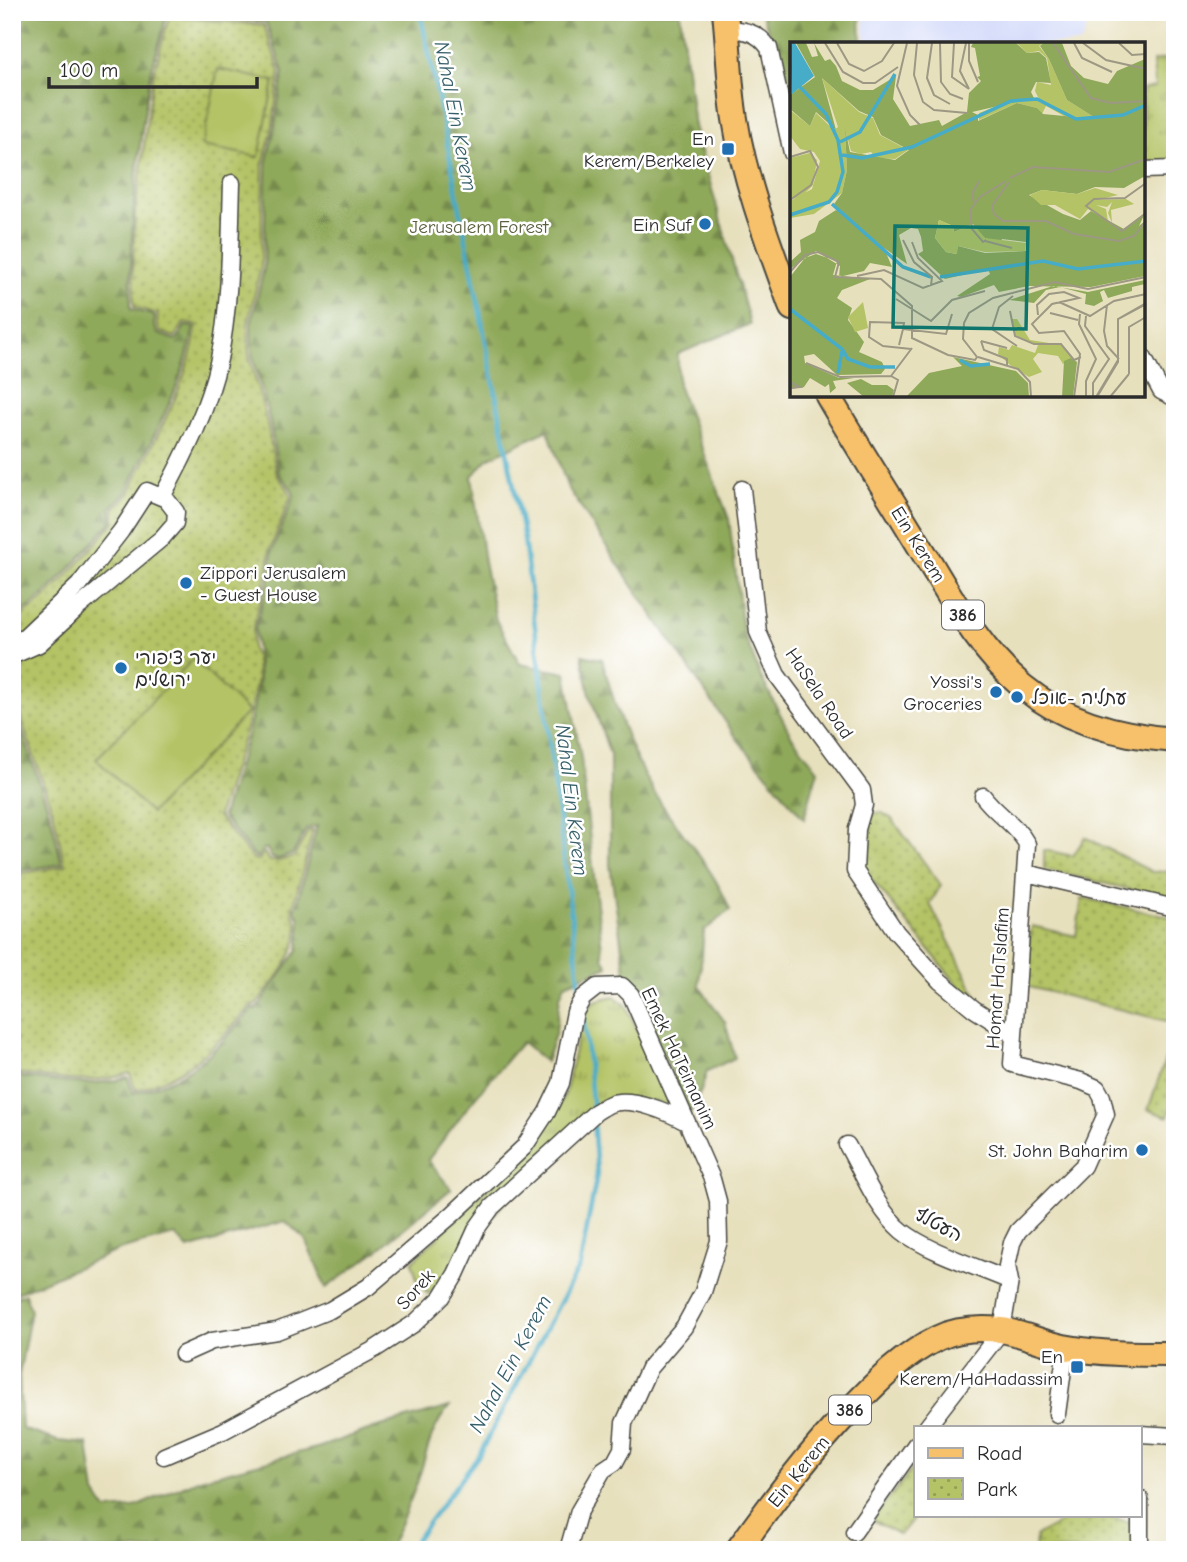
<svg xmlns="http://www.w3.org/2000/svg" width="1187" height="1562" viewBox="0 0 1187 1562" font-family="'Comic Neue','Playpen Sans Hebrew',sans-serif">
<style>
.built{fill:#d2d9f9}
.grass{fill:url(#grass-tufts);stroke:#707748;stroke-width:2}
.forest{fill:url(#forest-firs);stroke:#5d6a42;stroke-width:2}
.park{fill:url(#park-dots);stroke:#707748;stroke-width:2}
.pitch{fill:#b4c365;stroke:#707748;stroke-width:2}
.lines{fill:none;stroke-linecap:round;stroke-linejoin:round}
.stream{stroke:#47acc7;stroke-width:4.5}
.street-casing{stroke:#474641;stroke-width:19}
.primary-casing{stroke:#474641;stroke-width:28}
.street{stroke:#fff;stroke-width:16}
.primary{stroke:#f7c06b;stroke-width:24}
.poi-dot{fill:#1f6fb2;stroke:#fff;stroke-width:2.5}
.labels{text-anchor:middle;stroke-width:5;stroke-linejoin:round;paint-order:stroke}
.shield{fill:#fff;stroke:#6b6b6b;stroke-width:2}
.shield-label{font-size:18px;font-weight:bold;fill:#2b2b2b}
.poi-label{font-size:19px;fill:#2b2b2b;stroke:#fff;text-anchor:end}
.park-label{font-size:19px;fill:#5b603f;stroke:#fff}
.street-label{font-size:19px;fill:#2b2b2b;stroke:#fff}
.water-label{font-size:21px;font-style:italic;fill:#365f69;stroke:#fff}
.inset-river{fill:none;stroke:#47acc7;stroke-width:3.5}
.inset-road{fill:none;stroke:#9c9883;stroke-width:2}
.view{fill:#0f766e;fill-opacity:0.15;stroke:#0f766e;stroke-width:3.5}
.inset-edge{fill:none;stroke:#2b2b2b;stroke-width:3.5}
</style>
<defs>
<pattern id="grass-tufts" width="24" height="20" patternUnits="userSpaceOnUse" patternTransform="scale(1.75)"><rect width="24" height="20" fill="#b4c365"/><path d="M3 7l-1-3M5 7V3M7 7l1-3M15 17l-1-3M17 17v-4M19 17l1-3" fill="none" stroke="#939f53"/></pattern>
<pattern id="forest-firs" width="22" height="20" patternUnits="userSpaceOnUse" patternTransform="scale(1.75)"><rect width="22" height="20" fill="#8fa95a"/><path d="M5 1l3.5 6h-7zM16 11l3.5 6h-7z" fill="#758a4b"/></pattern>
<pattern id="park-dots" width="8" height="8" patternUnits="userSpaceOnUse" patternTransform="scale(1.75)"><rect width="8" height="8" fill="#b4c365"/><path d="M2 2h.1M6 6h.1" fill="none" stroke="#939f53" stroke-width="1.8" stroke-linecap="round"/></pattern>
</defs>
<rect width="100%" height="100%" fill="#fff"/>
<filter id="ink" filterUnits="userSpaceOnUse"><feTurbulence type="fractalNoise" baseFrequency=".0143" numOctaves="2"/><feDisplacementMap in="SourceGraphic" scale="14" xChannelSelector="R" yChannelSelector="G"/><feConvolveMatrix kernelMatrix="1 2 1 2 8 2 1 2 1" color-interpolation-filters="sRGB"/></filter>
<filter id="wash" filterUnits="userSpaceOnUse"><feTurbulence type="fractalNoise" baseFrequency=".00686" numOctaves="4" result="noise"/><feDisplacementMap in="SourceGraphic" scale="28" xChannelSelector="R" yChannelSelector="G"/><feGaussianBlur stdDeviation="1.57" result="paint"/><feColorMatrix in="noise" values="0 0 0 0 0 0 0 0 0 0 0 0 0 0 0 0 0 1.4 0 .05"/><feComposite in="paint" operator="in"/></filter>
<g filter="url(#wash)">
<rect width="100%" height="100%" fill="#e7e0bd"/>
<!-- built -->
<path class="built" d="M864,12H1092L1081,44H865Z"/>
<!-- grass -->
<path class="grass" d="M1175,57V161L1143,165V89L1155,87L1153,61Z
M614,996L626,1005L672,1106L651,1101L592,1106L460,1252L442,1281L428,1294L418,1282L412,1262L537,1140L565,1095L582,1017L595,1001Z"/>
<!-- forest -->
<path class="forest" d="M12,12H680L694,126L750,324L678,354V385L729,519L743,631L761,677L792,737L818,770L804,819L738,740L622,570L567,486L548,430L489,458L472,476L484,562L496,620L520,664L566,673L581,758L603,958L608,966L565,984L560,997L556,1031L546,1062L522,1042L473,1100L428,1160L451,1189L379,1249L326,1288L305,1239L285,1221L188,1249L175,1235L119,1250L12,1295V1075C48,1081 93,1089 128,1077L133,1093C191,1080 215,1050 253,1008L256,1010L298,950L300,931L299,916L295,912L317,826L306,829L293,854L278,859L272,858L267,849H263L258,857L254,856L222,816L249,730L259,679L255,629L270,575L272,551L294,496L291,488L279,474L269,417L252,354L251,324L264,268L266,164L274,132L283,72L266,22L166,15C163,36 154,56 150,78C137,154 129,231 131,309L155,316L154,325L158,334L175,340L178,338L185,326L194,327C183,388 150,441 124,496L111,507L112,521C81,555 51,594 12,620Z
M761,12H860L861,44H792L791,113L780,61Z
M582,655L602,659C614,703 628,748 652,789C676,830 713,865 730,910L704,931L699,986L725,1022L735,1058L707,1071L701,1091L690,1113L626,977L610,865V755L590,695Z
M12,701L51,817L62,864L12,872Z
M25,1294L31,1310L19,1375L22,1429L58,1441L88,1444L95,1493L106,1510L133,1508L200,1479L320,1447L374,1428L449,1407C430,1429 426,1457 417,1483C409,1506 398,1528 389,1550H12V1298Z"/>
<!-- park -->
<path class="park" d="M169,17L264,25L280,72L272,131L263,164L261,267L248,324L249,355L266,418L277,475L288,489L291,496L270,550L267,574L253,629L252,649L256,657L257,679L246,729L218,816L253,859L259,860L264,852L270,861H278L294,857L308,831L313,830L292,912C312,941 272,984 255,1006L253,1004C217,1044 188,1077 135,1090L130,1073C93,1086 49,1079 12,1072V875L65,866L54,816L12,692V623C52,597 83,558 114,522V508L126,498C153,441 187,388 197,325L184,323L175,337L160,332L157,324L158,314L134,307L133,262L135,213L153,76Z
M881,812L892,819L941,885L930,904L976,995L970,1000L860,865L861,834L868,815Z
M1085,837L1152,872L1175,871V900L1044,869V850L1073,856Z
M1082,898L1175,918V1008L1171,1022L1021,985L1032,926L1076,936Z
M1175,1031V1096L1168,1117L1148,1110Z
M916,1464V1515L900,1535L872,1520Z
M1107,1517L1134,1523V1550H1035L1036,1536L1063,1521Z"/>
<!-- pitch -->
<path class="pitch" d="M218,69L274,81L259,157L202,146Z
M193,659L248,712L151,813L96,759Z"/>
<g class="lines">
<!-- stream -->
<path class="stream" d="M420,12L438,96L524,539L581,995
M583,1011L593,1110
M408,1550L479,1455L580,1265L597,1174L593,1119"/>
</g>
</g>
<g filter="url(#ink)">
<g class="lines">
<!-- street casing -->
<g class="street-casing">
<path id="street" d="M727,29C745,30 758,32 769,48L792,153
M1143,170L1175,169
M1143,357L1161,391L1175,398
M742,489L758,632L777,675L862,790L864,805L857,829L855,871L896,932L940,981L974,1009L1013,1034
M162,497C185,455 209,407 219,359C231,301 230,242 232,183
M12,645L19,642L79,585L121,531L147,491L166,499L176,512L175,523L162,538L80,606L39,644L12,656
M1026,873L1175,908
M847,1145C863,1173 877,1210 902,1231C928,1252 978,1267 1010,1281
M183,1354L212,1341L277,1331L330,1310L368,1287L453,1214L524,1147L547,1112L561,1083L575,1012L583,998L597,987L622,986L631,995L712,1179L718,1201L719,1241L703,1292L684,1327L649,1368L624,1423L622,1449L615,1462L603,1470L579,1511L568,1550
M1057,1414L1066,1347
M927,1427L1002,1330L1010,1281L1007,1266L1012,1243L1018,1231L1083,1166L1106,1114L1102,1097L1097,1088L1081,1081L1012,1064L1027,844C1016,824 996,814 983,796
M1140,1434L1175,1436
M164,1456L223,1431L375,1349L415,1323L442,1297L456,1274L477,1228L492,1207L596,1112C600,1110 605,1106 610,1104C631,1096 668,1112 686,1122
M854,1532L916,1444
M1140,1550V1499"/>
</g>
<!-- primary casing -->
<g class="primary-casing">
<path id="primary" d="M725,12C729,48 729,83 735,119C745,183 770,247 792,308
M828,396C858,448 891,498 922,550C951,597 979,650 1022,686C1064,721 1121,736 1175,740
M738,1550C774,1500 809,1453 852,1408C878,1381 903,1355 938,1338C957,1329 981,1328 1001,1330C1022,1333 1042,1343 1063,1347C1100,1354 1137,1354 1175,1354"/>
</g>
<!-- street -->
<use href="#street" class="street"/>
<!-- primary -->
<use href="#primary" class="primary"/>
</g>
</g>
<!-- markers -->
<g class="poi-dot">
<rect x="721" y="142" width="14" height="14" rx="3.5"/>
<circle cx="705" cy="224" r="7"/>
<circle cx="186" cy="583" r="7"/>
<circle cx="121" cy="668" r="7"/>
<circle cx="996" cy="692" r="7"/>
<circle cx="1017" cy="697" r="7"/>
<circle cx="1142" cy="1150" r="7"/>
<rect x="1070" y="1360" width="14" height="14" rx="3.5"/>
</g>
<g class="labels">
<!-- shield labels -->
<g class="shield">
<rect x="942" y="600.5" width="42" height="29" rx="5"/>
<rect x="829" y="1395.5" width="42" height="29" rx="5"/>
</g>
<g class="shield-label">
<text x="963" y="621">386</text>
<text x="850" y="1416">386</text>
</g>
<!-- poi labels -->
<g class="poi-label">
<text x="714" y="145">En<tspan x="714" dy="22">Kerem/Berkeley</tspan></text>
<text x="691" y="231">Ein Suf</text>
<text x="200" y="579" text-anchor="start">Zippori Jerusalem<tspan x="200" dy="22">- Guest House</tspan></text>
<text x="135" y="664" text-anchor="start">יער ציפורי<tspan x="135" dy="22">ירושלים</tspan></text>
<text x="982" y="688">Yossi's<tspan x="982" dy="22">Groceries</tspan></text>
<text x="1031" y="704" text-anchor="start">עתליה -אוכל</text>
<text x="1128" y="1157">St. John Baharim</text>
<text x="1063" y="1363">En<tspan x="1063" dy="22">Kerem/HaHadassim</tspan></text>
</g>
<!-- park labels -->
<g class="park-label">
<text x="479" y="233">Jerusalem Forest</text>
</g>
<!-- street labels -->
<g class="street-label">
<text transform="translate(919 544) rotate(58)" y="7">Ein Kerem</text>
<text transform="translate(820 693) rotate(56)" y="7">HaSela Road</text>
<text transform="translate(997 978) rotate(-86)" y="7">Homat HaTslafim</text>
<text transform="translate(680 1058) rotate(65)" y="7">Emek HaTeimanim</text>
<text transform="translate(939 1224) rotate(28)" y="7">העטלף</text>
<text transform="translate(415 1289) rotate(-48)" y="7">Sorek</text>
<text transform="translate(798 1471) rotate(-51)" y="7">Ein Kerem</text>
</g>
<!-- water labels -->
<g class="water-label">
<text transform="translate(456 116) rotate(79)" y="7">Nahal Ein Kerem</text>
<text transform="translate(572 800) rotate(83)" y="7">Nahal Ein Kerem</text>
<text transform="translate(510 1364) rotate(-62)" y="7">Nahal Ein Kerem</text>
</g>
</g>
<!-- overview -->
<g transform="translate(790 42)">
<rect width="355" height="355" fill="#e7e0bd"/>
<path d="M227,1H253L249,4L259,17L277,58L307,77L274,74L256,64L252,72L247,66L227,61L189,78V71L220,59L245,57L251,61L245,49L247,40L261,43L257,16L249,9L237,11ZM32,36L69,70L83,76L90,93L118,108L105,117L86,116L81,110L71,112L61,109L55,87L57,128L52,151L24,172L0,176V159L22,147L30,119L24,110L10,107L0,94V68L20,84L26,71L44,88L48,85ZM20,111L27,118L23,143L11,155L0,157V116ZM221,277H227L240,298L272,303L282,316L273,322L268,314L248,311L243,317L252,330L239,335L220,323L208,312L209,305L219,308L222,303L245,311L248,303L225,293Z" fill="#b4c365"/>
<path d="M6,1H16L22,15L28,14L24,1L35,19L40,17L46,24L52,39L70,48H83L106,34L103,57L120,84L149,78L152,84L177,70L179,51L191,39L187,35L190,34L185,6L181,5L183,1H226L237,11L249,10L256,16L261,41L246,40L241,50L244,56L182,70L188,73V79L227,61L247,66L253,72L307,77L277,58L259,17L250,4L253,1H272L281,24L294,36L318,42L327,29L355,17V134L334,146L305,145L287,152L252,148L239,153L273,172L290,178L301,169L334,187L355,171L349,184L355,179V234L301,245L239,244L209,250L204,243L171,255L167,254L200,232L198,227L155,237L128,212L133,209L131,195L128,187L121,186L109,193L117,222L94,206L102,225L80,221L74,229L49,235L50,224L26,209L0,227V220L11,210L10,198L25,190L29,179L46,168L57,174L44,162L52,151L57,128L55,86L60,110L105,118L119,108L91,93L83,75L69,69L32,36L46,88L26,70L20,84L0,67V53L25,35ZM149,178L163,184L164,190L183,182L193,195L210,202L212,197L236,200V209L195,211L168,204L166,212L156,210L145,196ZM26,212L47,219L43,233L80,237L52,248L47,256L62,266L58,278L74,300L69,310L92,320L95,327L91,332L47,333L24,312L14,314L15,321L49,336H64L43,339L46,346L40,351L39,342L35,345L20,336L14,345L0,347V235L15,216ZM355,238V242L342,245V249L318,256L314,248L310,250L313,259L304,264L295,262L296,252L270,245L256,248L244,261L219,258L263,244L298,250ZM163,315L226,329L238,341L239,355H116L139,331L172,324ZM281,316L287,320L283,355H272L274,319ZM71,337L82,343H97L104,348L102,355H74L57,341Z" fill="#8fa95a" fill-rule="evenodd"/>
<path d="M305,146L328,153L307,158L336,157L344,162L321,168L322,181L318,171L322,160L317,165L306,163L316,167L318,179L298,167L290,177L265,163H251L240,153L252,148L287,152ZM149,178L163,184L164,190L183,182L195,196L236,201L235,209L195,210L168,204L167,212L156,210L145,196ZM73,260L78,286L65,290L58,275Z" fill="#b4c365"/>
<path d="M0,1H5L24,34L2,52Z" fill="#47acc7"/>
<path class="inset-river" d="M50,100L70,90L105,32M52,113L72,116L122,105L221,59L247,57L286,77L333,73L356,63M42,162L113,225L141,235M0,173L39,160L47,150L53,130L48,98L36,72L9,44M150,235L253,219L288,227L356,219M0,267L52,307L58,317L80,325H105M170,318L181,324L200,322M48,331L52,309"/>
<path class="inset-road" d="M35,1L53,30L73,41H85L108,25M47,1L59,22L74,29L92,19L104,1M117,1L107,44L120,73L130,83M127,1L124,33L133,60L144,68L177,71M142,1L137,36L144,53L160,62M150,1L151,40L160,52L173,57M164,1L162,35L179,47M176,1L170,29L179,47M179,1V19L188,40M263,1L301,56L321,61L356,59M284,1L292,16L322,30M293,1L316,18L356,27M329,1L342,13L356,12M0,115L20,109L28,125L21,143L0,158M220,136L243,125L319,130L356,117M219,140L202,164L204,172L213,179H256L284,192L329,199L344,194L356,179M356,141L335,156L304,157L296,164L332,189L356,171M184,160L182,152L189,139M113,198L124,220L142,235L141,243M196,198L193,200L182,187L180,168L190,155L216,139M195,199L222,206M0,230L15,213L28,210L49,220L45,235L91,237L122,264V296L158,313L185,318L187,315L173,297L174,281L179,271L203,256L265,240L298,247L356,235M67,234L94,228L133,246L152,239L128,216L122,200M223,254L209,265L202,287L227,304M106,257L141,279L162,258L195,249M269,260L300,274L324,259L356,252M317,263L314,289L317,304L329,317M220,269L225,294L244,302H271L284,318L291,315M260,271L288,278M290,272L289,282L306,317L296,339V355M248,273L247,263L259,252L274,250L289,256L262,262L242,282L249,291L274,289L290,312L284,355M296,274L295,284L319,317L303,341V355M113,287L114,281L80,280L79,295L93,304L121,307M191,299L194,308L217,317V324M191,299L217,306M109,303L113,287L156,292L162,272M188,315L228,327L240,340L241,355M16,321L50,335L101,334M339,332V285L356,275M101,334L122,306M101,334L108,338L103,355M0,340L10,345L0,346M306,355L328,318V277L356,261M307,355L328,320V277L356,262M320,355L339,332"/>
<path class="view" d="M105,184L238,186L236,287L103,285Z"/>
<rect width="355" height="355" class="inset-edge"/>
</g>
<!-- margin -->
<rect width="1187" height="1562" fill="none" stroke="#fff" stroke-width="42"/>
<!-- legend -->
<rect x="914" y="1426" width="228" height="91" fill="#ffffff" stroke="#aaaaaa" stroke-width="2"/>
<rect x="928" y="1448" width="35" height="10" fill="#f7c06b" stroke="#aaaaaa" stroke-width="2"/>
<text x="977" y="1460" font-size="21" fill="#2b2b2b">Road</text>
<rect x="928" y="1478" width="35" height="21" fill="url(#park-dots)" stroke="#aaaaaa" stroke-width="2"/>
<text x="977" y="1496" font-size="21" fill="#2b2b2b">Park</text>
<!-- scale -->
<path d="M49 77v10h208v-10" fill="none" stroke="#2b2b2b" stroke-width="3.5"/>
<text x="60" y="77" font-size="21" fill="#2b2b2b" stroke="#ffffff" stroke-width="5" paint-order="stroke">100 m</text>
</svg>
